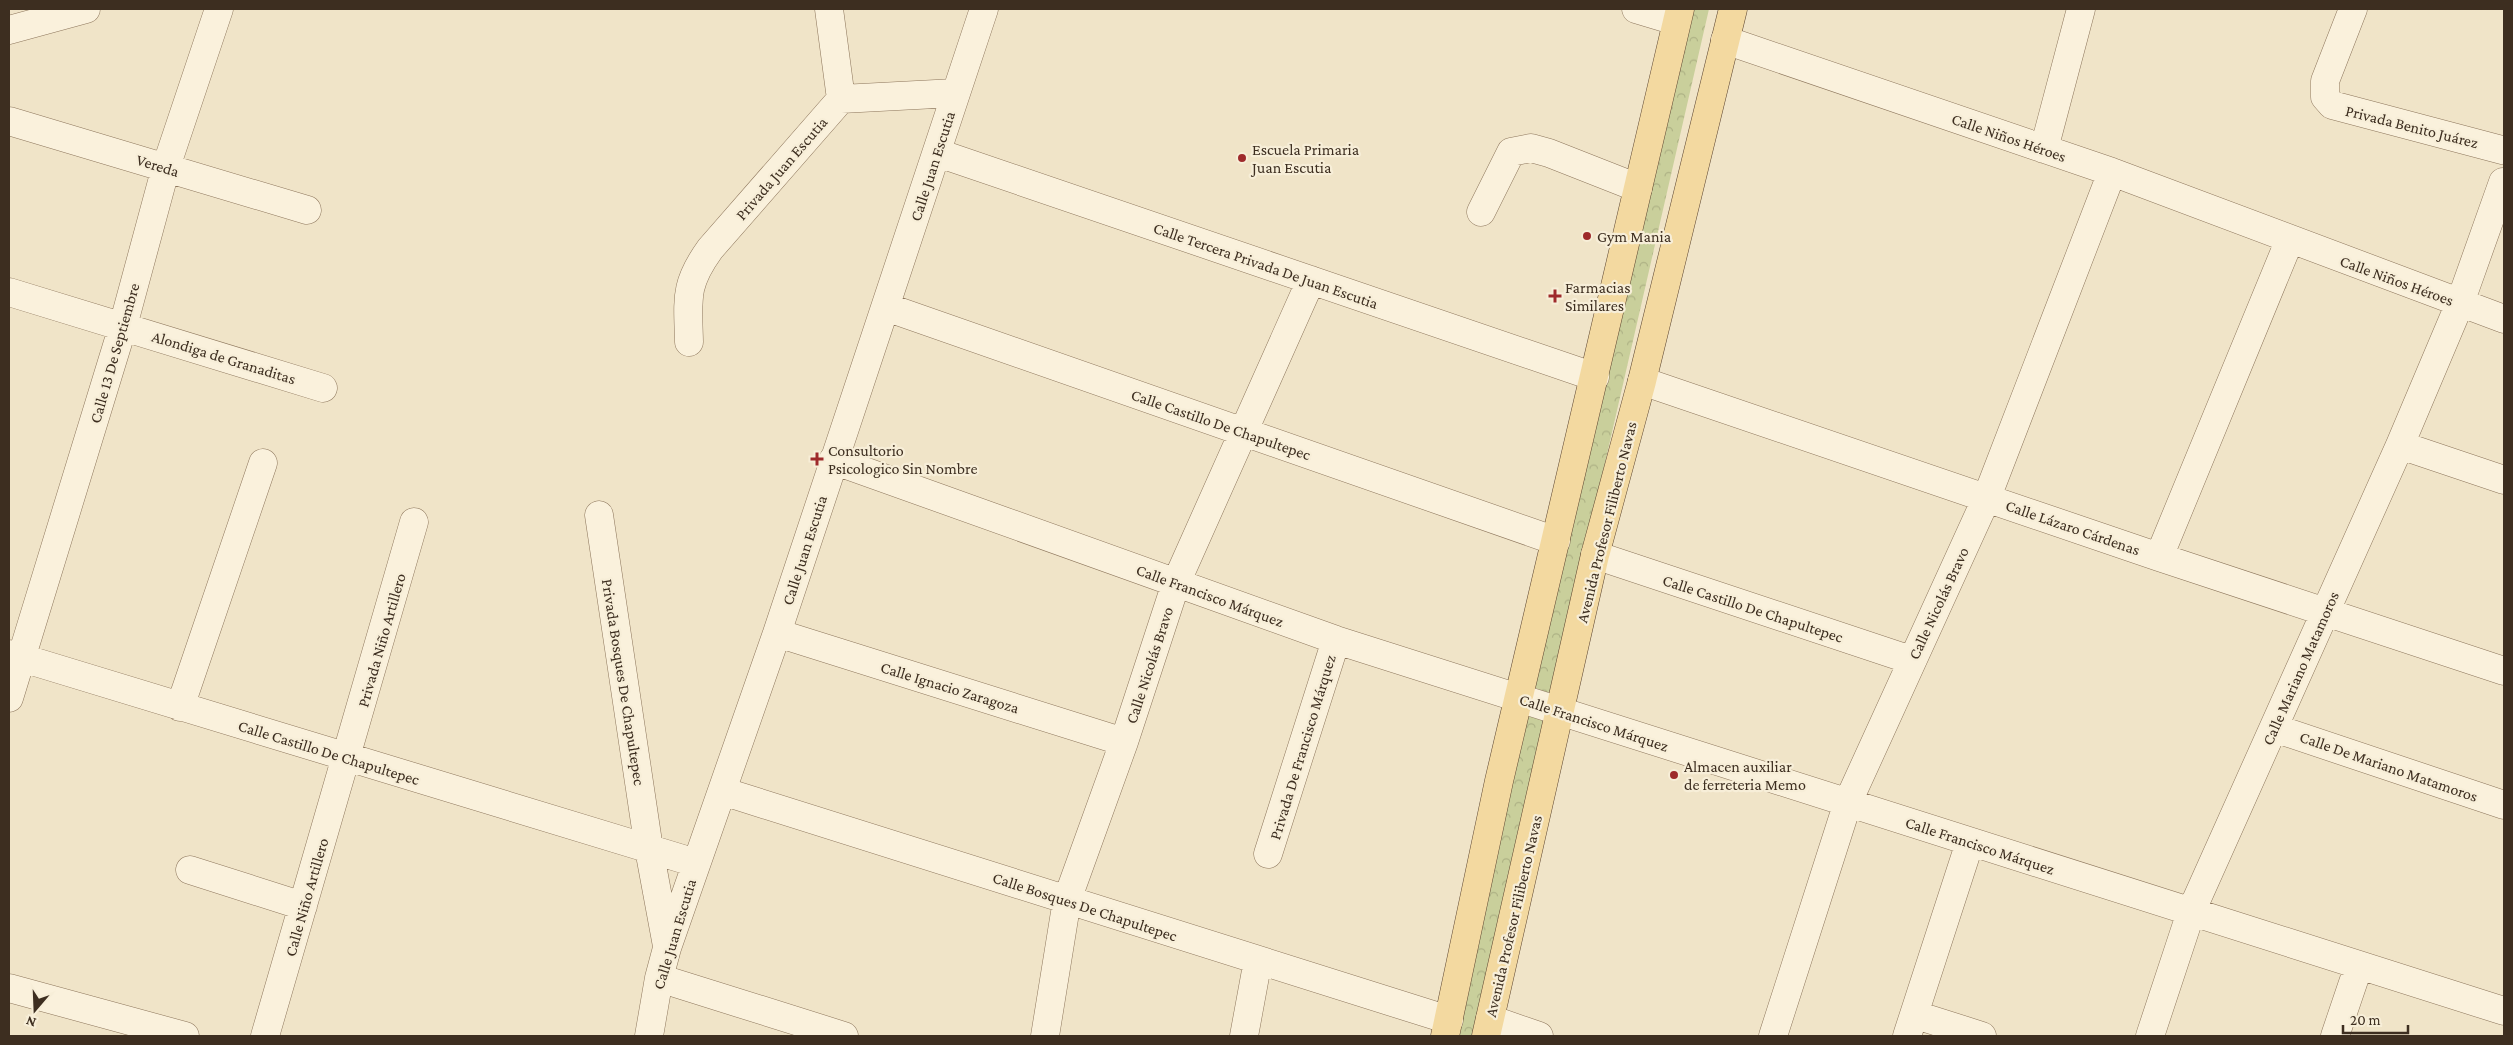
<svg xmlns="http://www.w3.org/2000/svg" width="2513" height="1045" viewBox="0 0 2513 1045" font-family="'Crimson Pro',serif">
<style>
.forest{fill:url(#forest-crowns)}
.lines{fill:none;stroke-linecap:round;stroke-linejoin:round}
.minor-casing{stroke:#8d765c;stroke-width:29}
.major-casing{stroke:#5b4430;stroke-width:29}
.minor{stroke:#faf1dc;stroke-width:28}
.major{stroke:#f3d9a0;stroke-width:28}
.poi-dot{fill:#9e2a2b;stroke:#f7eed8;stroke-width:2}
.labels{text-anchor:middle;stroke-width:4.5;stroke-linejoin:round;paint-order:stroke}
.street-label{font-size:16px;fill:#3d2e20;stroke:#f7eed8}
.poi-label{font-size:16px;fill:#3d2e20;stroke:#f7eed8;text-anchor:start}
</style>
<defs>
<pattern id="forest-crowns" width="20" height="18" patternUnits="userSpaceOnUse" patternTransform="scale(1.25)"><rect width="20" height="18" fill="#c9cf9b"/><path d="M2 6a3 3 0 1 1 6 0M12 15a3 3 0 1 1 6 0" fill="none" stroke="#aeb285"/></pattern>
</defs>
<rect width="100%" height="100%" fill="#f0e4c8"/>
<!-- forest -->
<path class="forest" d="M1688,9H1709L1555,681L1551,691L1546,693L1532,686Z
M1536,711L1545,722L1474,1036H1453L1527,715Z"/>
<g class="lines">
<!-- minor casing -->
<g class="minor-casing">
<path id="minor" d="M829,9L841,99
M1636,9L1676,21
M2353,9L2325,81V97L2332,105L2502,150
M9,30L86,9
M1725,40L2112,172L2504,319
M9,121L307,210
M2044,149L2081,9
M938,153L1595,377
M1481,212L1511,152L1531,148L1549,153L1638,188
M9,292L323,388
M886,307L1556,541
M689,342C688,299 684,285 710,249L841,99L955,93
M1642,381L2159,557L2504,671
M2400,445L2504,480
M833,460L1336,640L2504,1011
M599,515L649,849L667,946
M1595,555L1911,660
M2159,557L2290,239
M777,633L1124,742
M9,654L696,863
M9,698L123,326L166,167L219,9
M180,707L263,463
M2274,728L2504,805
M722,791L1449,1020
M1268,854L1336,640
M190,870L303,906
M659,978L844,1036
M9,988L185,1036
M1916,1015L1982,1036
M1490,1019L1539,1036
M265,1036L414,522
M649,1036L659,978L667,948L777,633L984,9
M1045,1036L1067,900L1124,742L1176,583L1311,280
M1244,1036L1258,960
M1773,1036L1848,802L1987,497L2112,172
M1907,1036L1970,842
M2150,1036L2191,912L2400,445L2460,303L2503,182
M2335,1036L2359,965"/>
</g>
<!-- major casing -->
<g class="major-casing">
<path id="major" d="M1445,1036L1499,781L1680,9
M1486,1036L1595,555L1642,381L1733,9"/>
</g>
<!-- minor -->
<use href="#minor" class="minor"/>
<!-- major -->
<use href="#major" class="major"/>
</g>
<!-- markers -->
<g class="poi-dot">
<circle cx="1242" cy="158" r="5"/>
<circle cx="1587" cy="236" r="5"/>
<path d="M1552.5 288.5h5v5h5v5h-5v5h-5v-5h-5v-5h5z"/>
<path d="M814.5 451.5h5v5h5v5h-5v5h-5v-5h-5v-5h5z"/>
<circle cx="1674" cy="775" r="5"/>
</g>
<g class="labels">
<!-- street labels -->
<g class="street-label">
<text transform="translate(2412 126) rotate(14)" y="6">Privada Benito Juárez</text>
<text transform="translate(2009 137) rotate(19)" y="6">Calle Niños Héroes</text>
<text transform="translate(158 165) rotate(17)" y="6">Vereda</text>
<text transform="translate(932 166) rotate(-72)" y="6">Calle Juan Escutia</text>
<text transform="translate(781 168) rotate(-49)" y="6">Privada Juan Escutia</text>
<text transform="translate(1266 265) rotate(19)" y="6">Calle Tercera Privada De Juan Escutia</text>
<text transform="translate(2397 280) rotate(20)" y="6">Calle Niños Héroes</text>
<text transform="translate(114 353) rotate(-74)" y="6">Calle 13 De Septiembre</text>
<text transform="translate(224 357) rotate(17)" y="6">Alondiga de Granaditas</text>
<text transform="translate(1221 424) rotate(19)" y="6">Calle Castillo De Chapultepec</text>
<text transform="translate(1606 522) rotate(-76)" y="6">Avenida Profesor Filiberto Navas</text>
<text transform="translate(2073 527) rotate(19)" y="6">Calle Lázaro Cárdenas</text>
<text transform="translate(804 550) rotate(-72)" y="6">Calle Juan Escutia</text>
<text transform="translate(1210 595) rotate(20)" y="6">Calle Francisco Márquez</text>
<text transform="translate(1938 603) rotate(-65)" y="6">Calle Nicolás Bravo</text>
<text transform="translate(1753 608) rotate(18)" y="6">Calle Castillo De Chapultepec</text>
<text transform="translate(381 640) rotate(-74)" y="6">Privada Niño Artillero</text>
<text transform="translate(1149 665) rotate(-72)" y="6">Calle Nicolás Bravo</text>
<text transform="translate(2300 668) rotate(-66)" y="6">Calle Mariano Matamoros</text>
<text transform="translate(624 682) rotate(81)" y="6">Privada Bosques De Chapultepec</text>
<text transform="translate(950 687) rotate(17)" y="6">Calle Ignacio Zaragoza</text>
<text transform="translate(1594 722) rotate(18)" y="6">Calle Francisco Márquez</text>
<text transform="translate(1302 747) rotate(-73)" y="6">Privada De Francisco Márquez</text>
<text transform="translate(329 752) rotate(17)" y="6">Calle Castillo De Chapultepec</text>
<text transform="translate(2389 766) rotate(19)" y="6">Calle De Mariano Matamoros</text>
<text transform="translate(1980 845) rotate(18)" y="6">Calle Francisco Márquez</text>
<text transform="translate(306 897) rotate(-74)" y="6">Calle Niño Artillero</text>
<text transform="translate(1085 906) rotate(18)" y="6">Calle Bosques De Chapultepec</text>
<text transform="translate(1513 916) rotate(-77)" y="6">Avenida Profesor Filiberto Navas</text>
<text transform="translate(674 934) rotate(-73)" y="6">Calle Juan Escutia</text>
</g>
<!-- poi labels -->
<g class="poi-label">
<text x="1252" y="155">Escuela Primaria<tspan x="1252" dy="18">Juan Escutia</tspan></text>
<text x="1597" y="242">Gym Mania</text>
<text x="1565" y="293">Farmacias<tspan x="1565" dy="18">Similares</tspan></text>
<text x="828" y="456">Consultorio<tspan x="828" dy="18">Psicologico Sin Nombre</tspan></text>
<text x="1684" y="772">Almacen auxiliar<tspan x="1684" dy="18">de ferreteria Memo</tspan></text>
</g>
</g>
<!-- border -->
<rect width="2513" height="1045" fill="none" stroke="#3d2e20" stroke-width="20"/>
<!-- north arrow -->
<g transform="translate(35 1010) rotate(199)" stroke="#f7eed8" stroke-width="4" paint-order="stroke">
<path d="M0-4L9 19L0 12L-9 19Z" fill="#3d2e20"/>
<text y="-8" font-size="14" font-weight="bold" text-anchor="middle" fill="#3d2e20">N</text>
</g>
<!-- scale -->
<path d="M2343 1025v8h65v-8" fill="none" stroke="#3d2e20" stroke-width="2.5"/>
<text x="2350" y="1025" font-size="15" fill="#3d2e20" stroke="#f7eed8" stroke-width="4" paint-order="stroke">20 m</text>
</svg>
